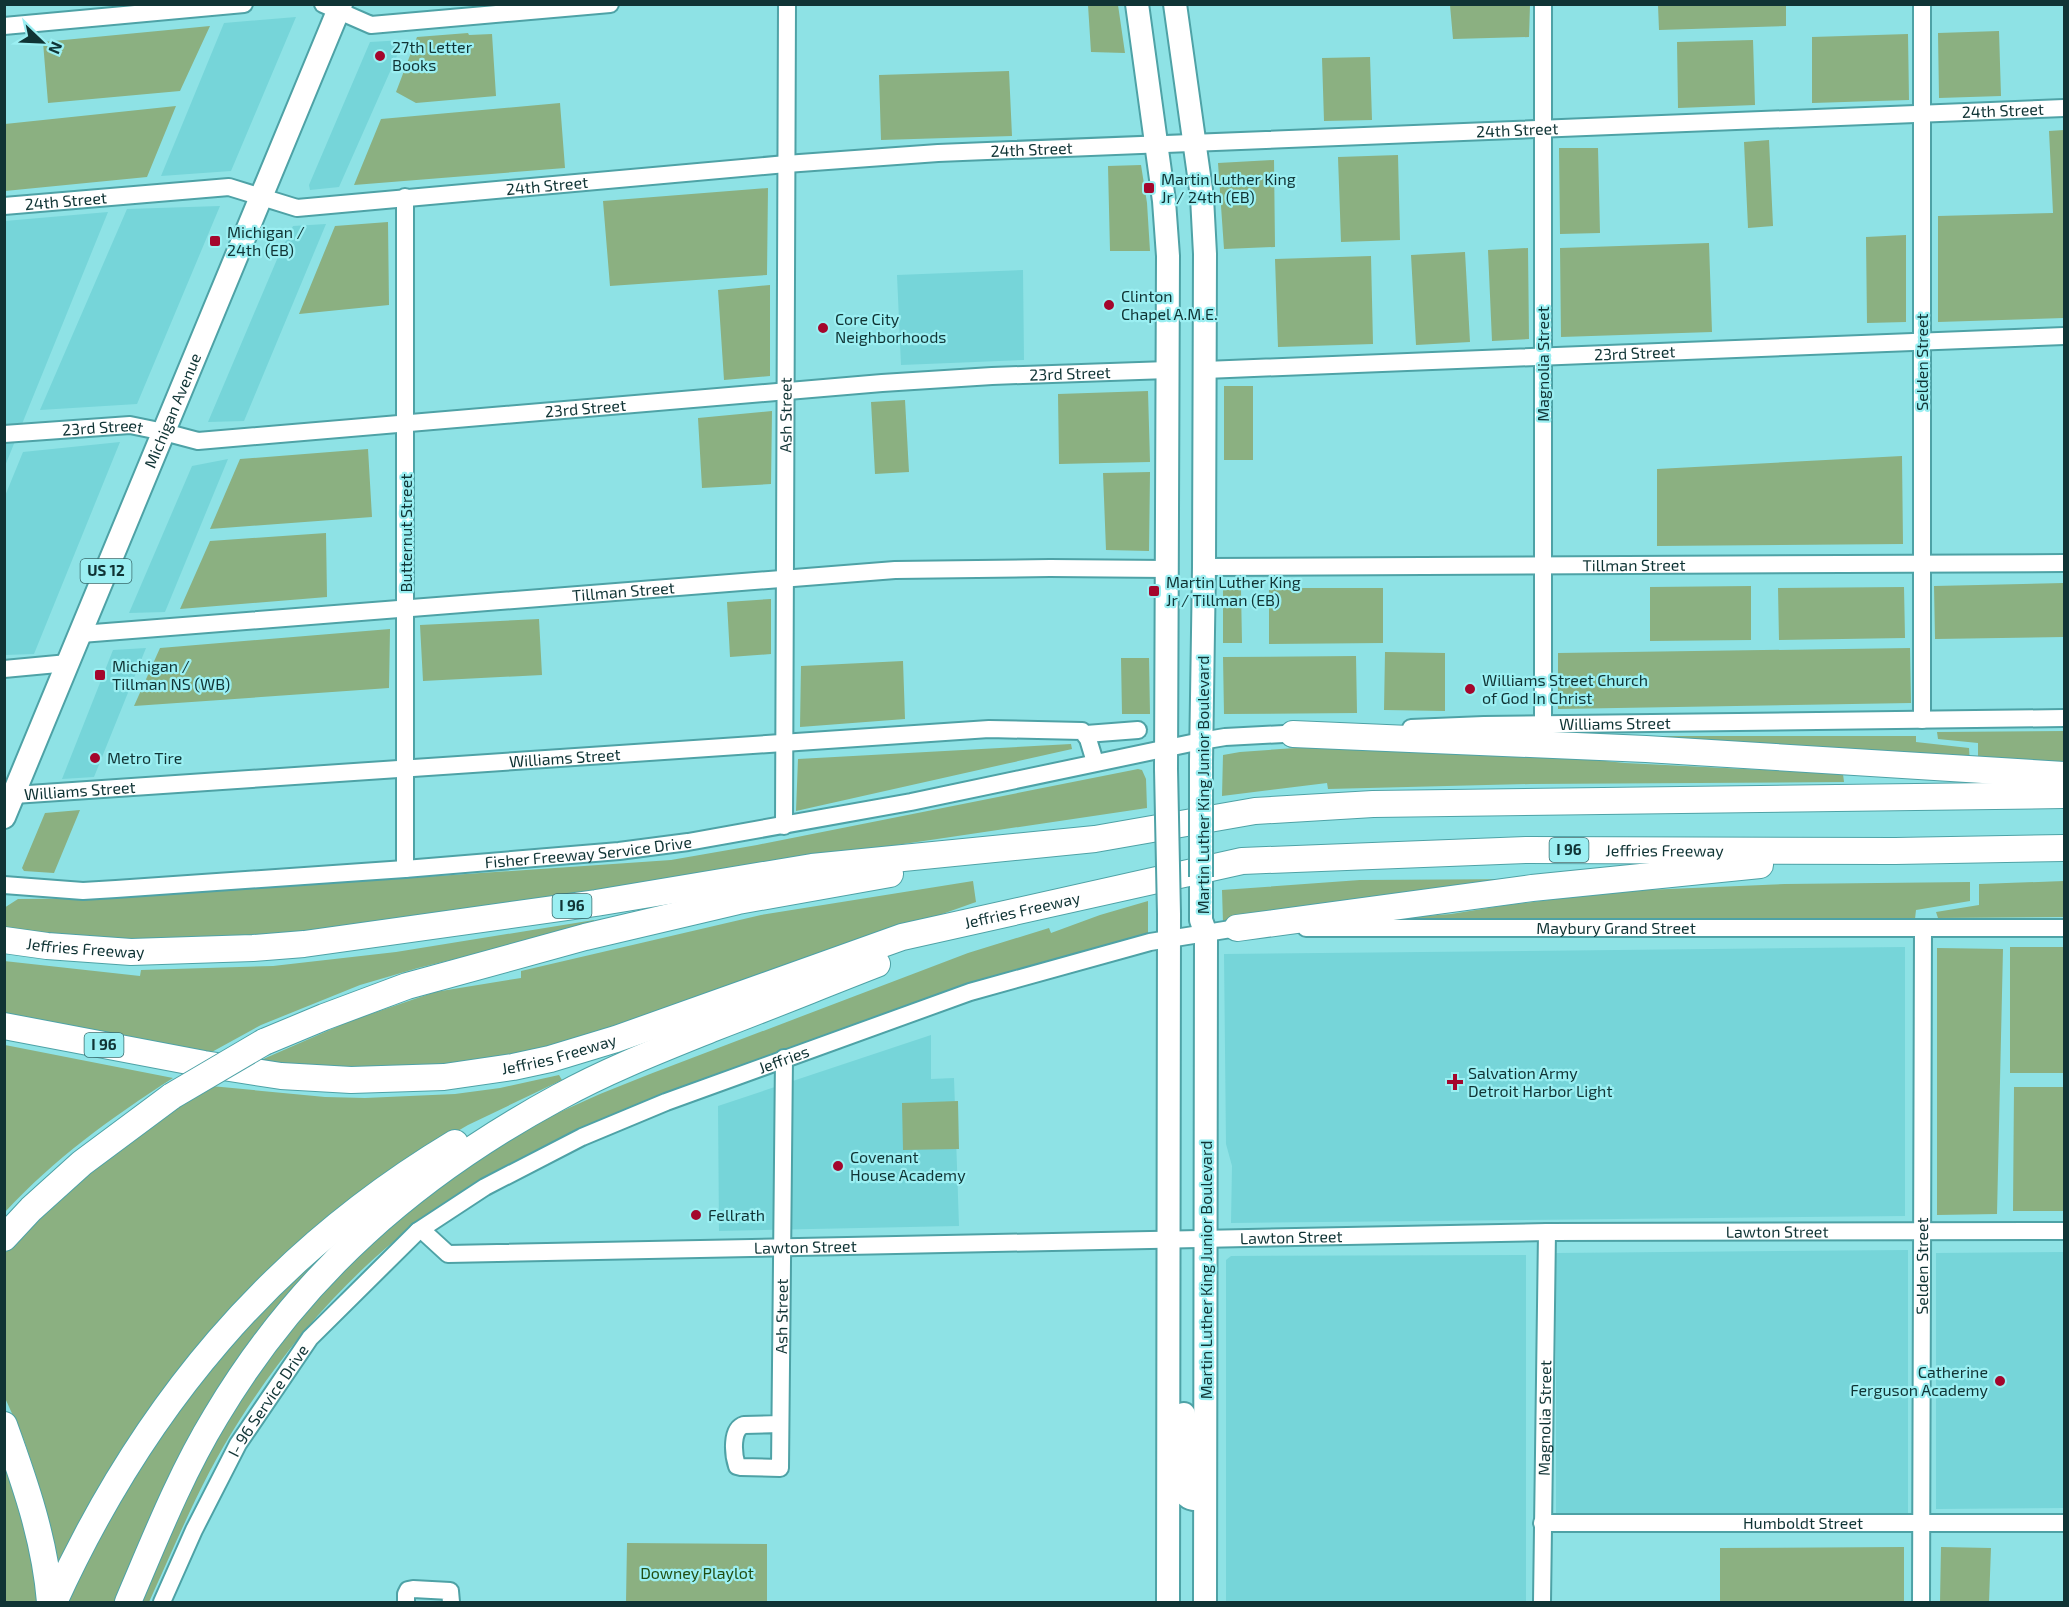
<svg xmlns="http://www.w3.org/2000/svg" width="2069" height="1607" viewBox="0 0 2069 1607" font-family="'Exo 2',sans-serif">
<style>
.built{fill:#76d5d9}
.green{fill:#8bb081}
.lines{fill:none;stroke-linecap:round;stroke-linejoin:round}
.minor-casing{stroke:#4ea2a6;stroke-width:20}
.major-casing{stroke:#4ea2a6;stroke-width:26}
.highway-casing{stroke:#4ea2a6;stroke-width:28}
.minor{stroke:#fff;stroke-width:16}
.major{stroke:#fff;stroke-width:22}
.highway{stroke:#fff;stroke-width:26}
.major-bridge-casing{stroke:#4ea2a6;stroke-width:26;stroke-linecap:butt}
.highway-bridge-casing{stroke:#4ea2a6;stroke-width:28;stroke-linecap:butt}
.major-bridge{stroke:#fff;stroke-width:22}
.highway-bridge{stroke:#fff;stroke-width:26}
.poi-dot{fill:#a4062c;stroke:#9beff2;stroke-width:2}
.labels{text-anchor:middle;stroke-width:4.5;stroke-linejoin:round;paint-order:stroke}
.shield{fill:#9beff2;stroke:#3a6c6e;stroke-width:1.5}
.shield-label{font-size:15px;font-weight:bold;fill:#103435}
.poi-label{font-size:16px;fill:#103435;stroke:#9beff2;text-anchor:start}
.street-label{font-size:16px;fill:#103435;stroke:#9beff2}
.park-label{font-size:16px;fill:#214d12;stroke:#9beff2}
</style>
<rect width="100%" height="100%" fill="#8ee2e5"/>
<!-- built -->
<path class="built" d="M296,17L231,171L161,176L224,23Z
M404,40L339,187L310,190L309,185L370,42Z
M220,206L137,404L40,410L127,209Z
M108,212L7,461L5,466V221Z
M326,224L244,421L208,422L278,257L293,226Z
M1023,270L1024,360L901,365L897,275Z
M120,442L34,654L5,655V496L23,452Z
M228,459L165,612L129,613L192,466Z
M146,648L94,777L62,779L113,650Z
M1905,947V1216L1231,1223L1232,1166L1226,1144L1224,954Z
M931,1035V1079L954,1078L959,1226L719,1231L718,1106Z
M1908,1250V1516L1556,1515V1253Z
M2064,1252V1508L1936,1509V1253Z
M1526,1255V1602H1226V1260L1231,1256Z"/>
<!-- green -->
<path class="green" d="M1088,5H1118L1125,53L1091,52Z
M1450,5H1530L1529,37L1453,39Z
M1658,5H1786V26L1659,30Z
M210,26L180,91L48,103L43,42Z
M1999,31L2001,96L1939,98L1938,33Z
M468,33L469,35L492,34L496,96L416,103L396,92L417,37Z
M1908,34L1909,100L1812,103V37Z
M1753,40L1755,105L1678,108L1677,42Z
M1370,57L1372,120L1324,121L1322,58Z
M1009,71L1012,136L881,140L879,75Z
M560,103L565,168L354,185L381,119Z
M176,106L147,177L5,191V124Z
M2064,130V318L1938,322V216L2053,213L2049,131Z
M1769,140L1773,226L1748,228L1744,142Z
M1559,148H1598L1600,233L1560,234Z
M1398,155L1400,240L1341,242L1338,157Z
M1274,160L1275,247L1224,249L1218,163Z
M1141,165L1147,203L1150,251H1110L1108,166Z
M768,188L767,275L610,286L603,201Z
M388,222L389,305L299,314L335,226Z
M1906,235V322L1867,323L1866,237Z
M1709,243L1712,332L1561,337L1560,248Z
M1528,248L1529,339L1492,341L1488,250Z
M1465,252L1470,342L1416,345L1411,255Z
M1371,256L1373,344L1278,347L1275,259Z
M770,285V376L724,380L718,290Z
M1224,386H1253V460H1224Z
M1148,391L1150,462L1059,464L1058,394Z
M905,400L909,472L875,474L871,402Z
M772,411L771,484L702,488L698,418Z
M368,449L372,517L210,529L240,459Z
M1902,456L1903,544L1657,546V469Z
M1150,472L1149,551L1106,550L1103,473Z
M326,533L327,597L180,609L210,541Z
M2064,583V637L1935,639L1934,586Z
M1751,586V640L1650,641V587Z
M1904,587L1905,638L1779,640L1778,588Z
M1269,588H1383V643L1269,644Z
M1223,590H1241L1242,643H1223Z
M771,599V654L730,657L727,602Z
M539,619L542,675L423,681L420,625Z
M390,629L389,688L134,706L160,648Z
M1910,648L1911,703L1558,709V653Z
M1385,652L1445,653V711L1384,710Z
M1356,656L1357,713L1224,714L1223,657Z
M1121,658H1149L1150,714H1122Z
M903,661L905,719L800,727L801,666Z
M2064,731V769L1978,764V743L1938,739L1937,732Z
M1492,736H1916V742L1969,748L1970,764Z
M1071,744L1072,749L796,811L798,759Z
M1309,747L1566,757L1625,763L1843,774L1844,782L1531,784L1328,789L1327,783L1222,796L1223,755L1240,752Z
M1138,769L1142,770L1146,779L1147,808L282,936L132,942L84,936L5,932L4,908L18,899L115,898L671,860L757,845Z
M80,810L54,873L24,871L22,868L45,813Z
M1536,879L1223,923L1222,890L1360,880Z
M973,881L976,902C886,934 796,966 706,996C657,1013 608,1031 559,1046C465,1072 357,1076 261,1060L350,1021L435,992L521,978V971L761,915Z
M2064,881V917L1938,918L1936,912L1979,905V884Z
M1970,882V901L1916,910L1915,919L1362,921L1451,914L1507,905L1622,891L1785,884Z
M1148,901V934C1103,944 1059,959 1015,974C959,992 902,1010 846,1029C780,1051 715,1075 650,1101C554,1139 466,1180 386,1248C329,1297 279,1358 239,1421C202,1478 177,1541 149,1602H137L173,1516L248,1380L346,1263L467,1164L540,1121L600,1094L650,1074L968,953L1049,928L1051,933L1100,915Z
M594,920V925L418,968L360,985L261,1025L210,1053L5,1013L4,961L140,976L141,970L273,966L396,952Z
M2010,947H2064V1073H2010Z
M1937,948L2003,949L1997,1214L1937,1215Z
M5,1045L173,1078C112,1117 54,1159 5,1212Z
M559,1075L562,1080L468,1125L386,1173L343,1206L245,1295L157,1398L120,1451L73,1536L57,1572L36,1476L24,1440L5,1398L4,1254L72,1188L149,1127L211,1086L325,1097L365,1098L455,1094L500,1088Z
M2014,1087H2064V1211H2013Z
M958,1101L959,1149L903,1150L902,1103Z
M350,1230C310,1274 268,1317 234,1365C184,1434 147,1524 115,1602H65L124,1489L189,1392L254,1318Z
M4,1452L20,1492L39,1602H5Z
M627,1543L767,1544V1602H626Z
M1904,1547V1602H1720V1548Z
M1941,1547L1991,1548L1989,1602H1940Z"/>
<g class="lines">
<!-- minor casing -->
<g class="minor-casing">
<g id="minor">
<path d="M323,4L371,25L610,4"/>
<path d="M4,26L244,4"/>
<path id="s1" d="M4,206L229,187L297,208L786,164L938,153L2064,108"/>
<path id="s2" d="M1205,370L2064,336"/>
<path id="s3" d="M4,434L130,425L164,432L198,441L882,383L992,376L1168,370"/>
<path id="s4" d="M1204,567L2064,563"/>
<path id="s5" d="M81,634L895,570L1050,568L1167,569"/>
<path d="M4,669L68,663"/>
<path d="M1922,720V4"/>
<path d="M1543,724V4"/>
<path id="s6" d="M1411,728L1484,725L2064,718"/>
<path d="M1086,734L1138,730"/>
<path id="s7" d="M14,795L989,729L1082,731L1088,739L1095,762"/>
<path id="s8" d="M784,826L787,4"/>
<path d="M405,869V197"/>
<path id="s9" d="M4,885L83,891L116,889L405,869L619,851L688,842L911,802L1201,741L1225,737L1302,733"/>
<path id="s10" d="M1306,928H2064"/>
<path id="s11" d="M418,1231L424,1232L448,1254L1547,1232L2064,1231"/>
<path id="s12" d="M780,1424L744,1425C731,1429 733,1454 737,1466L741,1467L780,1468L784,1058"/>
<path id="s13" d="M1542,1523H2064"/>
<path id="s14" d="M162,1602L194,1530L238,1444L310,1338L418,1231L485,1187L582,1137L666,1102L970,992L1150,942L1237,928H1248"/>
<path d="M406,1602V1594L408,1590L413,1589L450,1591L451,1602"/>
<path id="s15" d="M1542,1602L1547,1232"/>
<path id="s16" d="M1921,1602L1923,928"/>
</g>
</g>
<!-- major casing -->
<g class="major-casing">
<g id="major">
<path d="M1137,4L1164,201L1168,256L1166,769"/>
<path d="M1175,4L1202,197L1205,254L1204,567L1201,762"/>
<path id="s17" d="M4,817L341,4"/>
<path d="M1201,877V920L1206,934L1205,1602"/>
<path d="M1184,1414L1185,1494C1191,1501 1197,1499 1205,1498"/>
<path d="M1168,1602L1169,914"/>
</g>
</g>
<!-- highway casing -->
<g class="highway-casing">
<g id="highway">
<path d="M1293,734L1646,749L2064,775"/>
<path d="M1237,928L1532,888L1760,865"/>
<path id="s18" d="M4,940L47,946L131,952L253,948L304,944L596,903L812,867L1095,839L1255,811L1373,804L2064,795"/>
<path id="s19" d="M4,1026L204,1064L281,1076L351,1080L444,1077L513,1067L550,1059L616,1039L902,937L1242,861L1526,850L1895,851L2064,848"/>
<path d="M264,1042L324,1017L407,986L585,937L738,901L890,874"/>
<path d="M4,1238L31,1209L82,1163L172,1096"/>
<path d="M4,1425C25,1483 45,1540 50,1602"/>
<path d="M54,1602C143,1407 270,1254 455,1143"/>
<path d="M128,1602C155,1539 180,1475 216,1416C300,1275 415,1175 559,1097C608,1070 662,1049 714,1028C769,1007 823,985 877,964"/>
</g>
</g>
<!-- minor -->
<use href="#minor" class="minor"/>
<!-- major -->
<use href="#major" class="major"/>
<!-- highway -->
<use href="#highway" class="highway"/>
<!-- major-bridge casing -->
<g class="major-bridge-casing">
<path id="major-bridge" d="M1201,762V877
M1166,769L1169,914"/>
</g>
<!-- highway-bridge casing -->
<g class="highway-bridge-casing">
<path id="highway-bridge" d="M172,1096L264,1042"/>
</g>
<!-- major-bridge -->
<use href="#major-bridge" class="major-bridge"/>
<!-- highway-bridge -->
<use href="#highway-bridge" class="highway-bridge"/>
</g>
<!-- markers -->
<g class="poi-dot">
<circle cx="380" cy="56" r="6"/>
<rect x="1143" y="182" width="12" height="12" rx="3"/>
<rect x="209" y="235" width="12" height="12" rx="3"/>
<circle cx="1109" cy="305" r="6"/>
<circle cx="823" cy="328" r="6"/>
<rect x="1148" y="585" width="12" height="12" rx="3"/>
<rect x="94" y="669" width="12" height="12" rx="3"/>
<circle cx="1470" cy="689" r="6"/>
<circle cx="95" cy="758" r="6"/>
<path d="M1452 1073h6v6h6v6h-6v6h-6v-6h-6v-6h6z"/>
<circle cx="838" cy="1166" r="6"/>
<circle cx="696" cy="1215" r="6"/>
<circle cx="2000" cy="1381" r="6"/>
</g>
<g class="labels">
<!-- shield labels -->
<g class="shield">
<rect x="80.5" y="559" width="51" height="24" rx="4.5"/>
<rect x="1549.5" y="838" width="39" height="24" rx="4.5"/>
<rect x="552.5" y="894" width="39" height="24" rx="4.5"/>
<rect x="84.5" y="1033" width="39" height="24" rx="4.5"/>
</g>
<g class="shield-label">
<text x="106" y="576">US 12</text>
<text x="1569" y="855">I 96</text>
<text x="572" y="911">I 96</text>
<text x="104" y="1050">I 96</text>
</g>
<!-- poi labels -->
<g class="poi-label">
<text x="392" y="53">27th Letter<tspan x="392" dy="18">Books</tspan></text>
<text x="1161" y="185">Martin Luther King<tspan x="1161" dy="18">Jr / 24th (EB)</tspan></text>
<text x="227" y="238">Michigan /<tspan x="227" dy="18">24th (EB)</tspan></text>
<text x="1121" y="302">Clinton<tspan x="1121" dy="18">Chapel A.M.E.</tspan></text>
<text x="835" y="325">Core City<tspan x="835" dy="18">Neighborhoods</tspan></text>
<text x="1166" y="588">Martin Luther King<tspan x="1166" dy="18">Jr / Tillman (EB)</tspan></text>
<text x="112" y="672">Michigan /<tspan x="112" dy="18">Tillman NS (WB)</tspan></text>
<text x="1482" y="686">Williams Street Church<tspan x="1482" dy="18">of God In Christ</tspan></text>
<text x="107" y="764">Metro Tire</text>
<text x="1468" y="1079">Salvation Army<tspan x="1468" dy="18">Detroit Harbor Light</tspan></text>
<text x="850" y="1163">Covenant<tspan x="850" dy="18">House Academy</tspan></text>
<text x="708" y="1221">Fellrath</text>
<text x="1988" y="1378" text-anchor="end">Catherine<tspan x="1988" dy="18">Ferguson Academy</tspan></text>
</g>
<!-- street labels -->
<g class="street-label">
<text dy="6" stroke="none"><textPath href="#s1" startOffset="2006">24th Street</textPath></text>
<text dy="6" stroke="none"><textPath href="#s1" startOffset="1520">24th Street</textPath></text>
<text dy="6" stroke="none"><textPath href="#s1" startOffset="1034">24th Street</textPath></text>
<text dy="6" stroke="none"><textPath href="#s1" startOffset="548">24th Street</textPath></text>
<text dy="6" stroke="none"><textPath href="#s1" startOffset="62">24th Street</textPath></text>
<text dy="6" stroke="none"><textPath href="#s2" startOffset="430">23rd Street</textPath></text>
<text transform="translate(1922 362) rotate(-90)" y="6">Selden Street</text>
<text transform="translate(1543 364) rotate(-90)" y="6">Magnolia Street</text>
<text dy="6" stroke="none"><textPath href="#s3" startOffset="1071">23rd Street</textPath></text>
<text dy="6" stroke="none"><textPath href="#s3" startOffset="585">23rd Street</textPath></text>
<text dy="6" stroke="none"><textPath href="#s17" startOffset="440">Michigan Avenue</textPath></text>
<text dy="6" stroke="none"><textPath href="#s8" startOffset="411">Ash Street</textPath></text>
<text dy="6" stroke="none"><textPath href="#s3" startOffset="99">23rd Street</textPath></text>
<text transform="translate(406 533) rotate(-90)" y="6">Butternut Street</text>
<text dy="6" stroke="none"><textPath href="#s4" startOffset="430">Tillman Street</textPath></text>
<text dy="6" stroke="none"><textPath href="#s5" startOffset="544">Tillman Street</textPath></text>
<text dy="6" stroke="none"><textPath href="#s6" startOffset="204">Williams Street</textPath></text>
<text dy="6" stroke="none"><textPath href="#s7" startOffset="552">Williams Street</textPath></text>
<text transform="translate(1203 785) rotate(-90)" y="6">Martin Luther King Junior Boulevard</text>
<text dy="6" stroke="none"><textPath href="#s7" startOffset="66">Williams Street</textPath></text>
<text dy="6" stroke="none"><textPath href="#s19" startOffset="1696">Jeffries Freeway</textPath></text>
<text dy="6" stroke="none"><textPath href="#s9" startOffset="586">Fisher Freeway Service Drive</textPath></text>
<text dy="6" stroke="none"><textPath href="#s19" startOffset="1048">Jeffries Freeway</textPath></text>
<text dy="6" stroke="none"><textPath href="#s10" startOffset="310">Maybury Grand Street</textPath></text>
<text dy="6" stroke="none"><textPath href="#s18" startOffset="82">Jeffries Freeway</textPath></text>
<text dy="6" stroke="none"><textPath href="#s19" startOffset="562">Jeffries Freeway</textPath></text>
<text dy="6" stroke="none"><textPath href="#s14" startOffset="861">Jeffries</textPath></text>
<text dy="6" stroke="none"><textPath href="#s11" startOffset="1368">Lawton Street</textPath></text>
<text dy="6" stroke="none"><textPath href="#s11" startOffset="882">Lawton Street</textPath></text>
<text dy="6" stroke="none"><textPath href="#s11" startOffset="396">Lawton Street</textPath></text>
<text dy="6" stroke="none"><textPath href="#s16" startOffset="336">Selden Street</textPath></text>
<text transform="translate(1206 1270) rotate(-90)" y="6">Martin Luther King Junior Boulevard</text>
<text dy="6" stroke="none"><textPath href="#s12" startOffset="276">Ash Street</textPath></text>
<text dy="6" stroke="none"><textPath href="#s14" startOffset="228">I- 96 Service Drive</textPath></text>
<text dy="6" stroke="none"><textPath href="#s15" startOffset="184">Magnolia Street</textPath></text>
<text dy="6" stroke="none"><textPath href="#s13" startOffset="261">Humboldt Street</textPath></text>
</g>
<!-- park labels -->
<g class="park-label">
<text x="697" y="1579">Downey Playlot</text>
</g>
</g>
<!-- border -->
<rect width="2069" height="1607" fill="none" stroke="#103435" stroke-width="12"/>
<!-- north arrow -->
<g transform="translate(42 42) rotate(113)" stroke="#9beff2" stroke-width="4.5" paint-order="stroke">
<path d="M0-4.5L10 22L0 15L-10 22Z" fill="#103435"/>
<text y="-9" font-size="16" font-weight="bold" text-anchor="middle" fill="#103435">N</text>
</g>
</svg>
